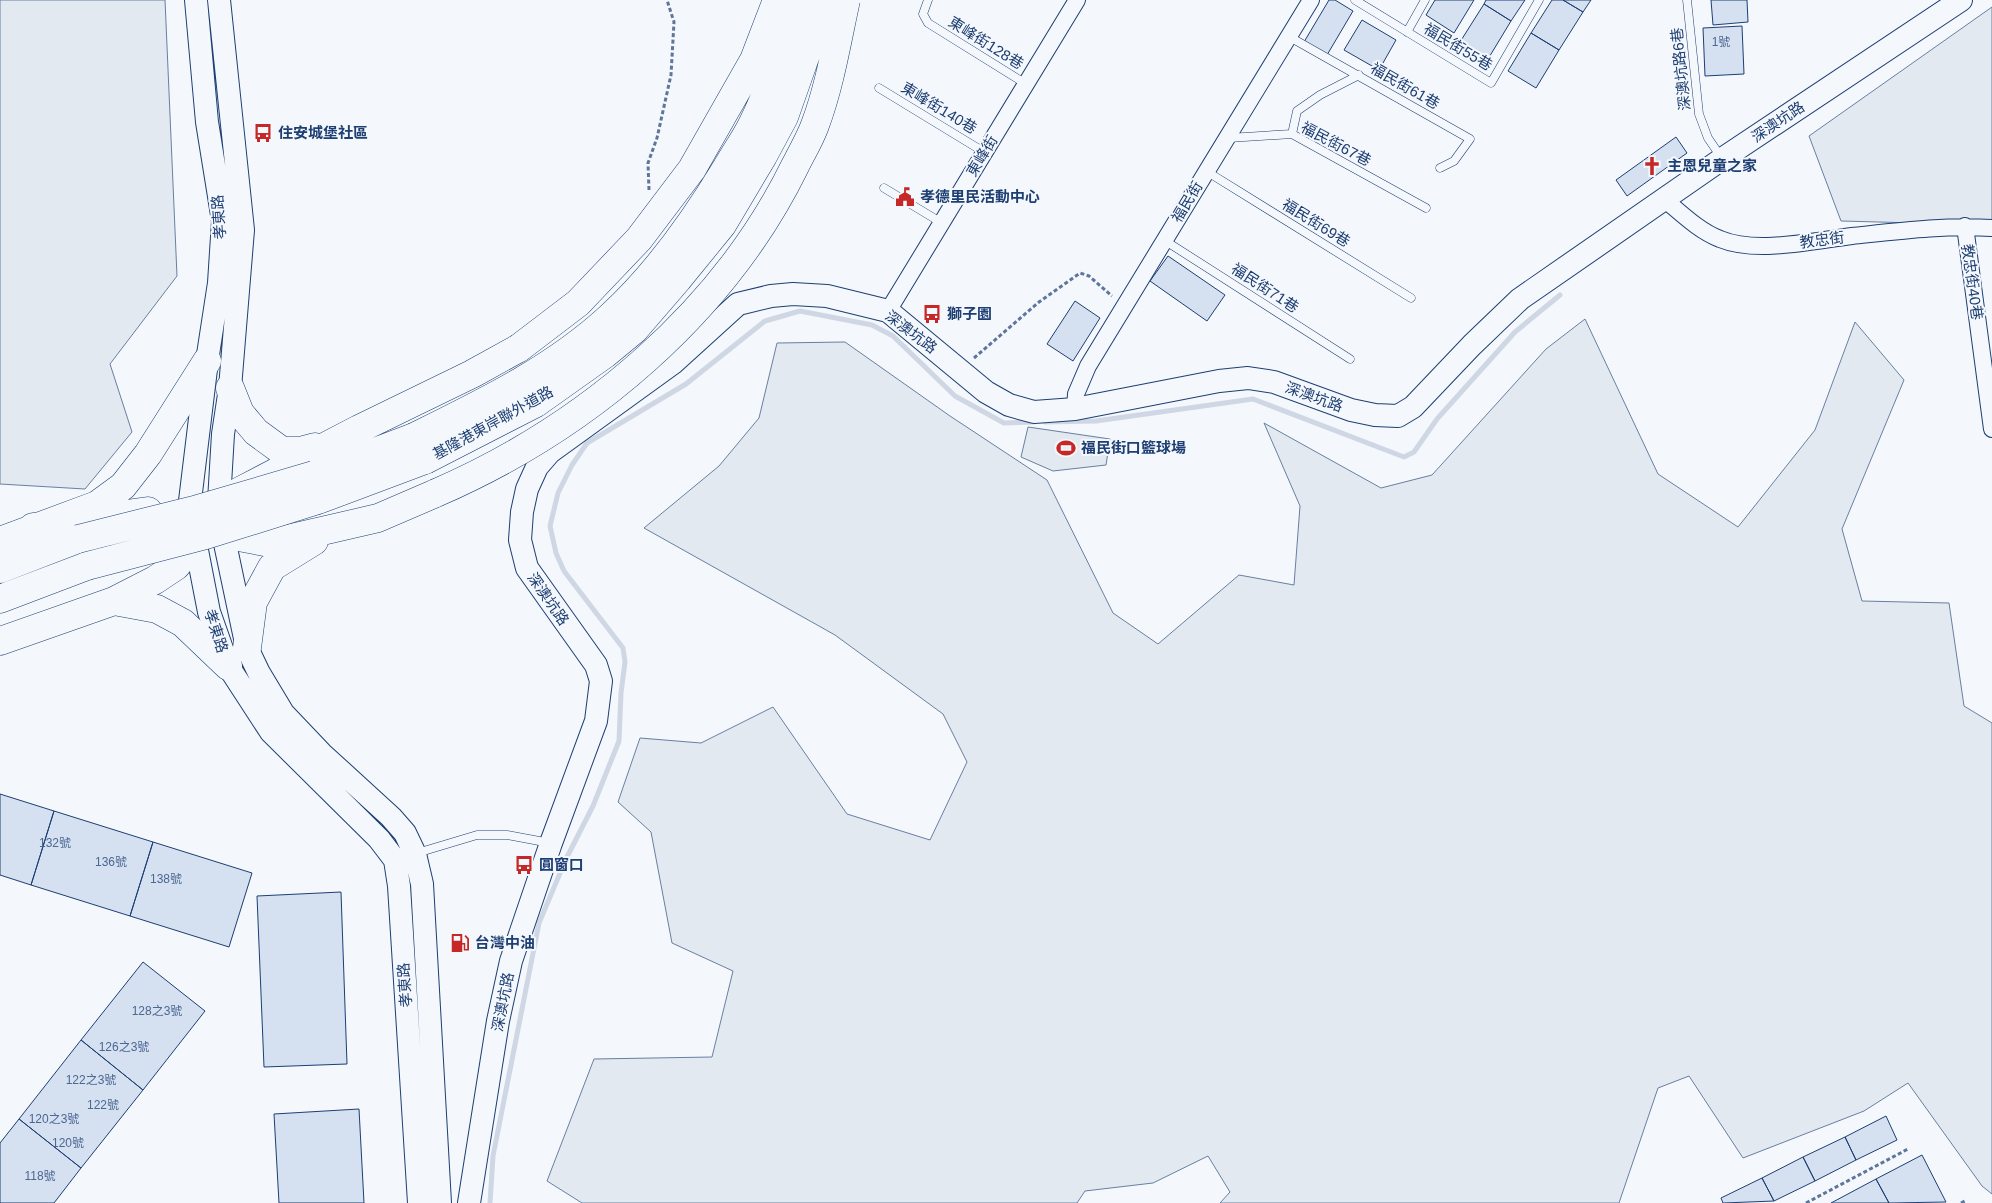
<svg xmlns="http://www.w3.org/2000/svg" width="1992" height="1203" viewBox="0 0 1992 1203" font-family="Helvetica,'Noto Sans TC',sans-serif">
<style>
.green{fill:#e3e9f0;stroke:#687fa3}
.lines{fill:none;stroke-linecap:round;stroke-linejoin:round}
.stream{stroke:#cfd7e4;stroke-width:5}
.building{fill:#d5e0f0;stroke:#1d3f73}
.lane-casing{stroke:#1d3f73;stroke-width:9}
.street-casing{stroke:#1d3f73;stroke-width:18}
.secondary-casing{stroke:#1d3f73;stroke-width:24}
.highway-casing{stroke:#1d3f73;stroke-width:29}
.path{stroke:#5e769c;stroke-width:3;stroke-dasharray:4 2.5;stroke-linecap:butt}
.lane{stroke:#f4f7fb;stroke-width:8}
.street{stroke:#f4f7fb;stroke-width:16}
.secondary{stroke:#f4f7fb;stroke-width:22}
.highway{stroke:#f4f7fb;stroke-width:28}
.highway-bridge-casing{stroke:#1d3f73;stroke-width:29;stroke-linecap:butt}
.highway-bridge{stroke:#f4f7fb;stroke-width:28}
.labels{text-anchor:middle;stroke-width:4;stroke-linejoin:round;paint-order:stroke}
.number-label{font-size:12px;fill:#4b6792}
.street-label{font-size:15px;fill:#1d3f73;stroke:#f4f7fb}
.poi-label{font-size:15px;font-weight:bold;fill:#1d3f73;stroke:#f4f7fb;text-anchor:start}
</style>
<rect width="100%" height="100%" fill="#f4f7fb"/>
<!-- green -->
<path class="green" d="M0,0H165L177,276L110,364L132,432L85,489L0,484Z
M1992,7V225L1841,221L1809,136Z
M1585,319L1658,474L1738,527L1815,430L1855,322L1904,380L1842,529L1862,601L1949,603L1964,706L1992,723V1194L1982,1186L1908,1083L1864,1111L1743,1158L1689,1076L1658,1088L1619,1203H1220L1230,1192L1208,1156L1153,1183L1085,1191L1077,1203H582L547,1181L594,1059L712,1057L733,971L672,943L651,832L618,802L640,738L701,743L773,707L847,814L930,840L967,762L943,714L835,635L644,528L719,466L759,418L777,343L845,342L950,416L1047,480L1113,613L1158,644L1239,575L1294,585L1300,506L1264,423L1381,488L1432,475L1546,349Z
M1028,427L1110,439L1106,465L1053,471L1021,457Z"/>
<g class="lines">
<!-- stream -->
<path class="stream" d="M1045,422L1096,421L1253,399L1404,457L1414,452L1437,419L1515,332L1560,295
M490,1203L493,1156L539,923L566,859L593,806L619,741L621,693L625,662L623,648L564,571L556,553L550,526L558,493L572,465L587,443L686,384L765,321L800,311L872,325L893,336L955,396L1004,423L1034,422"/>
</g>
<!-- building -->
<path class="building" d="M1329,0H1335L1353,11L1327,55L1304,42Z
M1435,0H1474L1454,33L1426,15Z
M1486,0H1525L1511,21L1484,4Z
M1552,0H1563L1583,12L1559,50L1531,33Z
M1563,0H1591L1583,12Z
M1711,0H1747L1748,22L1713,25Z
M1484,4L1511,21L1488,59L1460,42Z
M1362,20L1396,40L1379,70L1344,50Z
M1742,26L1744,74L1705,76L1703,28Z
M1531,33L1559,50L1536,88L1508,71Z
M1676,137L1687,153L1627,196L1616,180Z
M1168,256L1225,295L1207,321L1150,281Z
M1075,301L1100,318L1073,361L1047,344Z
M0,794L54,811L31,885L0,875Z
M54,811L153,842L130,916L31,885Z
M153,842L252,873L229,947L130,916Z
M341,892L347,1064L264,1067L257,896Z
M143,962L205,1011L143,1090L81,1040Z
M81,1040L143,1090L81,1168L19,1119Z
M359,1109L364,1203H279L274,1114Z
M1886,1116L1897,1140L1856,1160L1845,1137Z
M19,1119L81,1168L54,1203H0V1143Z
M1845,1137L1856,1160L1815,1181L1803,1157Z
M1922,1155L1946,1202L1889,1203L1876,1179Z
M1803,1157L1815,1181L1774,1201L1762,1178Z
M1762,1178L1774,1201L1723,1203L1721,1198Z
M1876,1179L1889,1203H1831Z"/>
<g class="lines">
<!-- lane casing -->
<g class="lane-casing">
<path id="lane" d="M928,0L923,14L928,23L1026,84
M1355,0L1491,83L1539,0
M1687,0L1699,114L1708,138L1721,157
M1407,32L1425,0
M1288,36L1470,139L1454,161L1440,168
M879,88L984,152
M1292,134L1297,111L1320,95L1359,75
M1228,138L1292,134L1426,208
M1206,171L1411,298
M884,188L942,223
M1164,240L1350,359
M417,853L477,835H507L550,843"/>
</g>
<!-- street casing -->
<g class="street-casing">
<path id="street" d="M1664,199C1681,213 1699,231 1720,239C1756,254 1813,241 1852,236C1899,231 1945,225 1992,228
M1965,226L1992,429
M888,311L1077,0
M1075,409L1076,394L1088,366L1311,0"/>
</g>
<!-- secondary casing -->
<g class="secondary-casing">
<path id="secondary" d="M196,0L207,122L223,221L219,283L207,361L189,509L209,612L228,666L271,732L379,839L395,860L399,886L419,1203
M219,0L243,230L230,388L223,434L219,501L223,534L247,648L259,673L283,713L322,754L391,817L405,833L415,854L422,884L440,1203
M469,1203L498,1021L511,961L551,843L596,721L601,681L596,665L527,568L520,540L522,512L527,489L537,467L550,452L673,363L738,304L771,296L793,294L827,296L888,311L986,392L1009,405L1034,412L1075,409L1219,381L1248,378L1274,382L1351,410L1375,415L1398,416L1413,407L1472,345L1520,299L1722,159L1961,0"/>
</g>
<!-- highway casing -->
<g class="highway-casing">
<path id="highway" d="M230,388L240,413L256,432L282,451H300L315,447
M314,475L414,437
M240,491L359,429L472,374L519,348
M318,500L425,460
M33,527L148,511
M0,541L97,505L123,486L148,454L207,361
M0,569L78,539
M0,599L87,566
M114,601L157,609L183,623L228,666
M0,641L114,601L155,580L176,566L194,544L205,524L223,534L270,543L378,518L436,493
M247,648L253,602L272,567L314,541"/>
</g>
<!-- path -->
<path class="path" d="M649,190L648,163L657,138L671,75L674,22L667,0
M974,358L1039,302L1080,273L1089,276L1112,296
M1806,1203L1908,1149
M1961,1203L1965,1201"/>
<!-- lane -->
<use href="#lane" class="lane"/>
<!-- street -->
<use href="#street" class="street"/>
<!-- secondary -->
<use href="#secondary" class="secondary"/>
<!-- highway -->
<use href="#highway" class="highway"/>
<!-- highway-bridge casing -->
<g class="highway-bridge-casing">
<path id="highway-bridge" d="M519,348L578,303L639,239L692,169L754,60L777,0
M414,437C483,403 554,369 611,316C657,274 695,220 727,167C735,153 745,139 752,125C772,85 785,42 798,0
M425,460L536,403L605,354L634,330L678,279L722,225L763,156L784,117L825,0
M436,493C586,428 723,313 795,166C802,152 810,139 815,125C830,85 837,41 846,0
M78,539L198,509L314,475
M87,566L206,535L318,500"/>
</g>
<!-- highway-bridge -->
<use href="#highway-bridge" class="highway-bridge"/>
</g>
<!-- icons -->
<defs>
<g id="bus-bare" transform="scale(1.5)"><path d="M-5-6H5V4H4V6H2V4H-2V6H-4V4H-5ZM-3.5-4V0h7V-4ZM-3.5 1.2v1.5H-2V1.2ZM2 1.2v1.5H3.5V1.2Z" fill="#c62828" stroke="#f4f7fb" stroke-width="2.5" paint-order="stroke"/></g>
<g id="church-bare" transform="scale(1.5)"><path d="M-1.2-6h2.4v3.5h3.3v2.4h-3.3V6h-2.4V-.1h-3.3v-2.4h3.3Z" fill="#c62828" stroke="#f4f7fb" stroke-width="2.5" paint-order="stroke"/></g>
<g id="civic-bare" transform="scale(1.5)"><path d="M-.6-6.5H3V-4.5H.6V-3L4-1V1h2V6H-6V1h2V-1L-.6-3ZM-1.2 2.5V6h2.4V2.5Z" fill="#c62828" stroke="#f4f7fb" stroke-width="2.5" paint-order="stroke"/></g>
<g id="stadium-bare" transform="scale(1.5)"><path d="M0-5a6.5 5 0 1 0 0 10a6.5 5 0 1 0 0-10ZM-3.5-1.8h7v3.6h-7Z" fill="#c62828" stroke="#f4f7fb" stroke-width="2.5" paint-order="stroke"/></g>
<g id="fuel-bare" transform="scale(1.5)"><path d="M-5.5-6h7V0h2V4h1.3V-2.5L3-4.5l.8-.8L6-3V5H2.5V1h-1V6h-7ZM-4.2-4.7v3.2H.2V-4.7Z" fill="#c62828" stroke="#f4f7fb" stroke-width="2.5" paint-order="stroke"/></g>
</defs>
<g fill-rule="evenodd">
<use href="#bus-bare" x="263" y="133"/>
<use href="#church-bare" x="1652" y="166"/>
<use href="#civic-bare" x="905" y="197"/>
<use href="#bus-bare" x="932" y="314"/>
<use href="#stadium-bare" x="1066" y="448"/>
<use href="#bus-bare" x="524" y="865"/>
<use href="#fuel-bare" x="460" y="943"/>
</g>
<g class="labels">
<!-- number labels -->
<g class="number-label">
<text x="1721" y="46">1號</text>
<text x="55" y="847">132號</text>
<text x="111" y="866">136號</text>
<text x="166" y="883">138號</text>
<text x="157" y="1015">128之3號</text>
<text x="124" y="1051">126之3號</text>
<text x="91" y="1084">122之3號</text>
<text x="103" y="1109">122號</text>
<text x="54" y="1123">120之3號</text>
<text x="68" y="1147">120號</text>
<text x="40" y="1180">118號</text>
</g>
<!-- street labels -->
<g class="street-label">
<text transform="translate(986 43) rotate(32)" y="5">東峰街128巷</text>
<text transform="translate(1458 47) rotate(31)" y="5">福民街55巷</text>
<text transform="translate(1681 69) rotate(-96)" y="5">深澳坑路6巷</text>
<text transform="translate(1405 86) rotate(30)" y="5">福民街61巷</text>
<text transform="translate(939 108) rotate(31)" y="5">東峰街140巷</text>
<text transform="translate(1778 122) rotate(-34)" y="5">深澳坑路</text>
<text transform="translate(1336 144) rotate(28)" y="5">福民街67巷</text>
<text transform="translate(982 156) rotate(-59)" y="5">東峰街</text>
<text transform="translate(1187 202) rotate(-59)" y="5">福民街</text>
<text transform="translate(219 217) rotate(-94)" y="5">孝東路</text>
<text transform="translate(1316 223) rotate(32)" y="5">福民街69巷</text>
<text transform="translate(1822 240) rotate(-7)" y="5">教忠街</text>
<text transform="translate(1972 282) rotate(82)" y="5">教忠街40巷</text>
<text transform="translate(1265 288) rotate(33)" y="5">福民街71巷</text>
<text transform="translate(911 332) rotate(37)" y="5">深澳坑路</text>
<text transform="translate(1314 397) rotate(20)" y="5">深澳坑路</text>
<text transform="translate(493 423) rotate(-29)" y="5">基隆港東岸聯外道路</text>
<text transform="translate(548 599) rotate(55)" y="5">深澳坑路</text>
<text transform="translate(216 631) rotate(72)" y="5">孝東路</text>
<text transform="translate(405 985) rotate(-94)" y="5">孝東路</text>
<text transform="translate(503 1002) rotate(-79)" y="5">深澳坑路</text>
</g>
<!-- poi labels -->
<g class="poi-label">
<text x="278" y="138">住安城堡社區</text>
<text x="1667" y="171">主恩兒童之家</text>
<text x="920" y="202">孝德里民活動中心</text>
<text x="947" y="319">獅子園</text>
<text x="1081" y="453">福民街口籃球場</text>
<text x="539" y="870">圓窗口</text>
<text x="475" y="948">台灣中油</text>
</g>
</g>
</svg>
